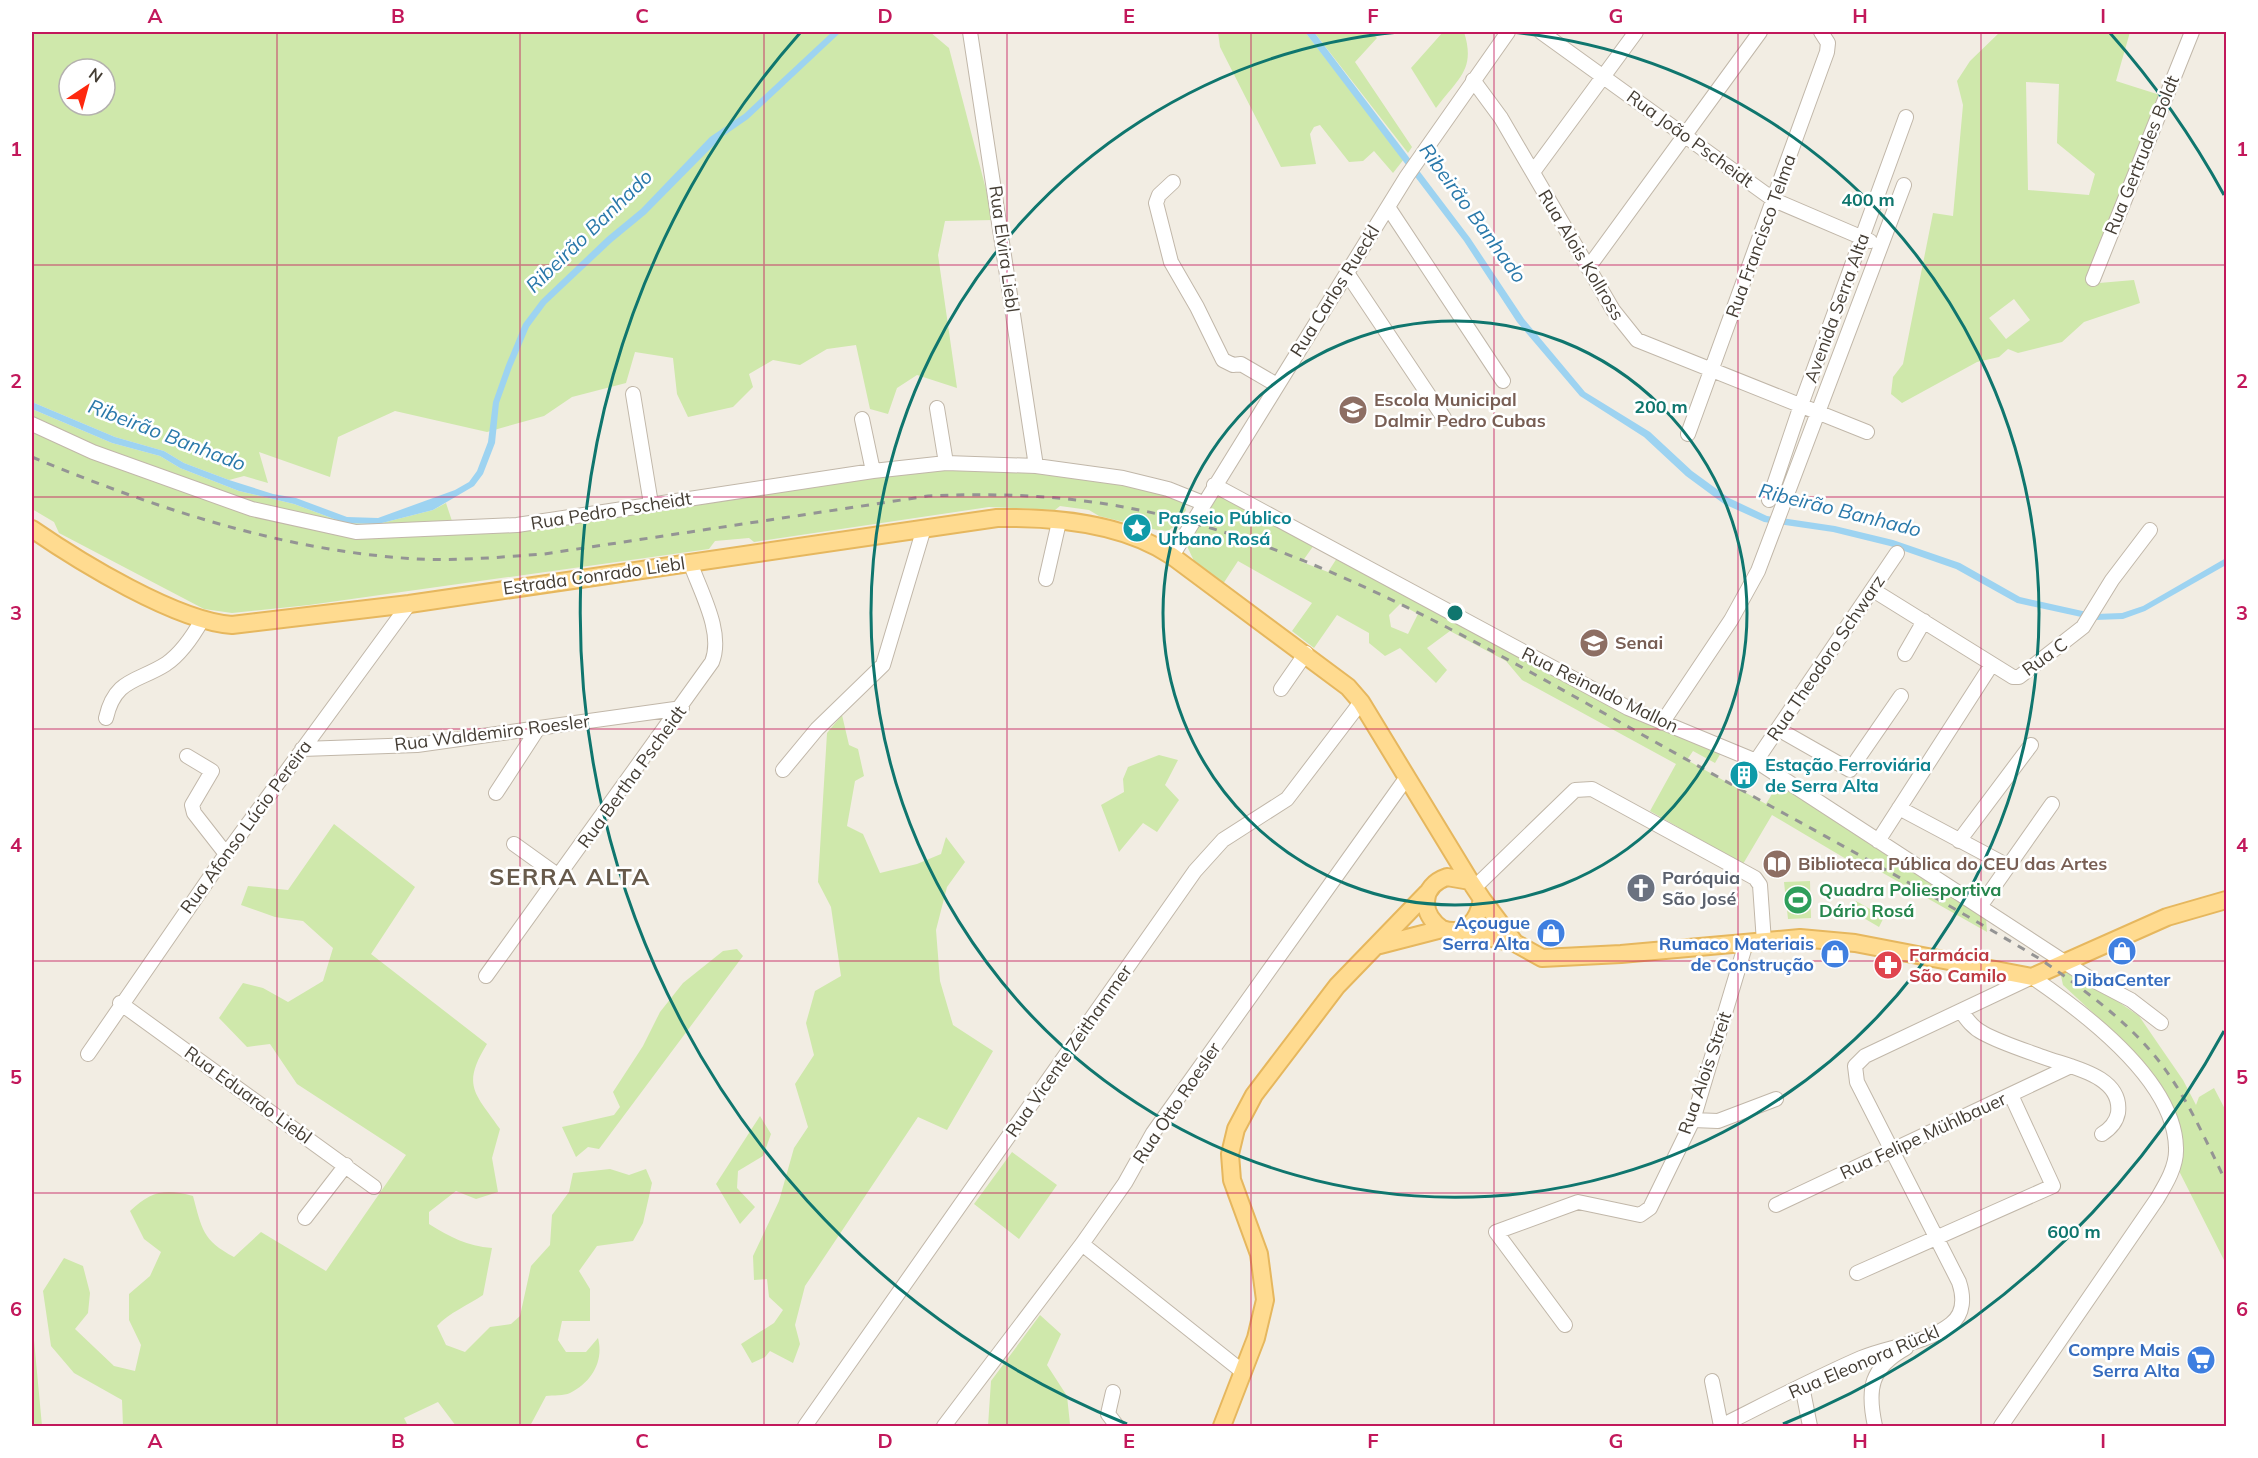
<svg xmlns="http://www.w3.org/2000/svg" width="2258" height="1458" viewBox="0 0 2258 1458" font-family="Mulish,sans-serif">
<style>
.green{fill:#cfe8ab;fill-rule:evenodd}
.water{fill:#9dd3f1}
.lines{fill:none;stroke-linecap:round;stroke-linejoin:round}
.minor-casing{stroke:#c1b7a9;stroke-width:16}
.major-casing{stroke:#e6b75e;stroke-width:20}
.minor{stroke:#fff;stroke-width:14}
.major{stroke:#ffdb90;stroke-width:16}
.rail{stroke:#949494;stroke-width:3;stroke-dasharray:8 8;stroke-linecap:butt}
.grid{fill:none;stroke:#c2185b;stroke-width:1.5;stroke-opacity:0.55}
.ring{fill:none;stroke:#0f766e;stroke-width:3}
.labels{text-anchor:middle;stroke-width:5;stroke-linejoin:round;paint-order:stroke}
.street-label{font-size:18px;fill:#443d34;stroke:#fff}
.education-label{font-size:18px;font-weight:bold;fill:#785e54;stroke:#fff;text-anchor:start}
.culture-label{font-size:18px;font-weight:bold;fill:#0d838f;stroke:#fff;text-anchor:start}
.worship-label{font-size:18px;font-weight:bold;fill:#5b616d;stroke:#fff;text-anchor:start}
.leisure-label{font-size:18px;font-weight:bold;fill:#27864d;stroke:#fff;text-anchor:start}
.shop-label{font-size:18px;font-weight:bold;fill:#366cbe;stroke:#fff;text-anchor:end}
.health-label{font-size:18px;font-weight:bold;fill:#be3a42;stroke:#fff;text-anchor:start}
.water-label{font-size:20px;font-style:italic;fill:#2a79aa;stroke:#fff}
.district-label{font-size:24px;font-weight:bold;letter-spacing:1.5px;fill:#675a4b;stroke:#fff}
.centre{fill:#0f766e;stroke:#fff;stroke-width:3}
.ring-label{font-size:18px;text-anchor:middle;font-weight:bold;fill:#0f766e;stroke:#fff;stroke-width:5;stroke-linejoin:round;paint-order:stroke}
.neatline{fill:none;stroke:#c2185b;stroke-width:2}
.grid-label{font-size:20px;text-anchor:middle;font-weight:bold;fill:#c2185b}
</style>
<rect width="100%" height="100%" fill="#f2ede3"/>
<!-- green -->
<path class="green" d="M32,32H930L949,48L994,220L945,221L938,255L957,388L917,375L897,388L888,414L870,409L856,345L827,349L800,365L773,360L749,374L753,387L733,407L688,417L677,394L673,358L635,352L626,383L572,397L544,416L487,432L395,411L338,437L330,477L259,452L268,483L244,476L229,480L184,463L164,451L115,437L32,402ZM69,69H105V105H69Z
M1218,32H1305L1404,159L1393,173L1374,151L1363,161L1349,162L1320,125L1314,127L1310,134L1316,164L1281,167L1220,47Z
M1314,32H1371L1377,38L1355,62L1412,147L1408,153Z
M1443,32H1464C1476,70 1458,78 1436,108L1411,68Z
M2000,32H2130L2116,81L2160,95L2090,270L2099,283L2134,280L2140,303L2084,322L2062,342L2018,353L2008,349L1999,357L1977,362L1902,403L1891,394L1893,377L1903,364L1933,213L1953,216L1963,105L1957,81L1970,61ZM2026,82L2059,84L2057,143L2095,174L2089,195L2028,190ZM2014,299L2030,320L2006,339L1989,318Z
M32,409L112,443L160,456L180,468L239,491L294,504L345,523L378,524L433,510L446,503L454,527L873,471L1010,464L1182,495L1186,510L1176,525L1168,531L1157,530L1099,516L1089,510L1060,506L1055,510L989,507L754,542L749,538L715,541L709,549L309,605L232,613L204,609L59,533L54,522L32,509Z
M1213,496L1226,498L1314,545L1302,562L1328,572L1337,558L1722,751L1715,763L1693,751L1687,760L1766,804L1779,782L1986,917L1987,932L1867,864L1863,869L1772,815L1743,864L1650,811L1676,764L1522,680L1506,661L1450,631L1427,648L1447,670L1436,683L1400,648L1385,656L1369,643V633L1337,615L1314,648L1292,631L1312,603L1238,561L1223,584L1195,563L1186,544ZM1400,604L1418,614L1408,634L1391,627L1389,615Z
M842,715L849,745L858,749L864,776L855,781L847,826L863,834L880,873L917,864L941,854L946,837L965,862L947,887L936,930L940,981L953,1025L993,1051L947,1130L918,1117L805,1286L795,1325L800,1344L793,1363L770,1351L765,1357L752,1363L741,1344L774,1323L783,1310L769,1297L767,1279L754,1280L753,1256L779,1201L794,1148L808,1127L795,1084L814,1055L806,1023L815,991L841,976L831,907L818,882L827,733Z
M1159,755L1178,760L1165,785L1179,800L1157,832L1143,823L1119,852L1101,805L1124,792L1123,779L1128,767Z
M334,824L415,887L371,954L487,1044C461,1086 475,1093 500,1129L492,1158L498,1192L476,1199L456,1191L429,1212V1224C450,1237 467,1246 492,1248L483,1295C468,1305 449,1313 437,1326L446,1345L465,1352L490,1327L511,1324L520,1316L531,1266L550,1245L552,1215L569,1192L573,1173L610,1169L629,1175L646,1169L652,1183L643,1223L633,1241L597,1246L579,1271L590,1289V1321H562L558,1340L566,1352H586L598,1338C604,1361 592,1382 570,1393C564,1396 553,1395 546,1396L530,1426H456L438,1402L404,1418L408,1426H123L122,1400L74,1373L51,1346L43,1291L64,1258L83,1266L90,1293L88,1313L75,1329L114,1366L135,1371L141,1345L129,1320V1294L150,1276L161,1252L144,1239L130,1211C151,1191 165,1188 193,1196C202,1229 202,1240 234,1257L261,1232L326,1271L406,1155L297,1084L270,1044L247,1047L219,1018L243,983L263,988L288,1002L323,981L333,948L303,921L275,917L241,905L248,886L288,890Z
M1810,881L1811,918L1788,919L1784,882Z
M1856,901L1884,917L1879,927L1850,910Z
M737,949L743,956L599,1149L588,1147L576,1157L562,1127L614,1115L620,1107L613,1092L643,1046L660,1012L683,983L723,951Z
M2069,968L2139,1016L2183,1080L2196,1105L2199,1097L2214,1088L2226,1111V1264L2178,1169L2179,1163L2151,1075L2120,1038L2063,985L2061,976Z
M760,1116L771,1134L763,1156L738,1171L737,1188L755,1207L740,1224L716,1184Z
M1012,1152L1057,1185L1019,1239L974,1204Z
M1040,1315L1061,1334L1047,1365L1067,1396L1070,1424L1068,1426H988L991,1381Z
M32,1340H34L42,1426H32Z"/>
<!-- water -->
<path class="water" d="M832,32H841L748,119L722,137L646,214L612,242L546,304L529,327L512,367L499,403L495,443L483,474L474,486L433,510L378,524L345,523L294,504L239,491L180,468L160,456L112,443L32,409V402L115,437L164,451L184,463L229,480L273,494L296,498L347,517L378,518L455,490L469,482L477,471L488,442L493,402L506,365L523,324L541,300L607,237L641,209L710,137L744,114Z
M1305,32H1314L1470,238L1524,319L1585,392L1650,432L1692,471L1729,498L1767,516L1835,526L1893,540L1960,563L2020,597L2096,614L2122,613L2143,606L2226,558V565L2145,611L2123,619L2095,620L2017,603L1956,569L1890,546L1833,532L1764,522L1724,504L1686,476L1644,437L1580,396L1517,322L1464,241Z"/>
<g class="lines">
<!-- minor casing -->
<g class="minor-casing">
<path id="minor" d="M970,32L1036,466
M1541,32L1774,200L1870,241
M1473,80L1501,118L1613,310L1637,340L1867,432
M1533,172L1636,32
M1173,182L1159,195L1156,203L1171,262L1197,307L1223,360L1233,365L1241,364L1277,385
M1388,207L1503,381
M1588,268L1760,32
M1347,273L1444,418
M2093,279L2192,32
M633,394L651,504
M937,408L946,463
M862,419L873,471
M32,424L93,452L252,509L356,532L517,525L873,471L946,463L1036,466L1123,478L1168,489L1203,503
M1688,434L1827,52L1828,43L1821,32
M1214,485L1628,708L1756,761L2089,978L2131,1000L2161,1023
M1769,500L1801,405L1906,117
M1172,556L1407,176L1508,32
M1046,579L1059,522
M1873,590L2013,677H2019L2083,627L2112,580L2150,530
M1905,654L1924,621
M1281,689L1306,653
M106,718C115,678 138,682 166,664C182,653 193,636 202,620
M1662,723L1731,620L1758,571L1904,185
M1778,729L1850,770L1901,696
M302,749L417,745L682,708
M187,756L212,771L192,805L194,813L226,854
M1756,761L1897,553
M783,770L817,729L883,665L924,528
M496,793L537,730
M1899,808L2008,866
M1878,841L1992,664
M1959,841L2031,745
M514,844L560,877
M1475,887L1575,790L1592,789L1755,878L1760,885L1764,942
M1981,905L2052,804
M486,976L712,662C724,632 700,591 690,562
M120,1003L374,1187
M1961,1011C1967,1020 1973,1028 1983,1033C2001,1043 2024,1050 2043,1057C2069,1067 2123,1075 2118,1113C2116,1123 2110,1129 2102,1134
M88,1054L226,854L409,604
M1693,1120L1718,1121L1776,1099
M1776,1205L2071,1066
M305,1218L346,1165
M1082,1244L1243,1372
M1857,1273L2053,1186L2011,1095
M1565,1325L1496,1232L1578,1202L1640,1215L1650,1208L1693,1120L1746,943
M1712,1381L1721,1426
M1802,1386L1810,1426
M1113,1392L1108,1414L1117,1426
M805,1426L1195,871L1223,840L1287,799L1361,702
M944,1426L1082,1244L1125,1183L1153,1133L1407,777
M1721,1426C1767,1403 1813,1379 1861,1358C1889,1346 1926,1344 1951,1324C1964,1314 1964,1297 1959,1282L1857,1082L1855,1066L1865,1056L2032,977C2082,1011 2175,1080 2176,1148C2177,1166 2166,1184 2157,1199L2001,1426
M1875,1426C1867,1389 1870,1368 1906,1348"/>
</g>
<!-- major casing -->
<g class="major-casing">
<path id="major" d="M32,529C80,562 176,621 232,625L409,604L997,518C1056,517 1123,523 1172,556L1348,687L1361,702L1470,881
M1482,899L1515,943L1542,958L1621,954L1800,938L1855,943L2032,977L2167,917L2226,900
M1458,931L1515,943
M1380,945L1442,929C1466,937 1478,921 1482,899L1470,881L1447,877C1420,886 1420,914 1442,929
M1222,1426L1256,1338L1265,1300L1259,1254L1232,1180L1230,1154L1236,1129L1254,1095L1337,986L1427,893"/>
</g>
<!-- minor -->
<use href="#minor" class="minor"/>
<!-- major -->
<use href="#major" class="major"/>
<!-- rail -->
<path class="rail" d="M32,457C155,508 282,551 417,559C459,561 502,557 544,554L928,496C992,493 1055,495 1118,506C1310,539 1497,654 1666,748C1791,818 1917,885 2040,959C2086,991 2135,1026 2167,1072C2191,1106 2208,1145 2226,1182"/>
</g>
<!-- grid -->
<path class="grid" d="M277,32V1426M520,32V1426M764,32V1426M1007,32V1426M1251,32V1426M1494,32V1426M1738,32V1426M1981,32V1426M32,265H2226M32,497H2226M32,729H2226M32,961H2226M32,1193H2226"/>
<!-- distance rings -->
<g class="ring">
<circle cx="1455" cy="613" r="292"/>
<path d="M1511 32A584 584 0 1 1 1399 32"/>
<path d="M2224 1031A875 875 0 0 1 1783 1424M1127 1424A875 875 0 0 1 800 33M2110 33A875 875 0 0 1 2224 195"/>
</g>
<!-- icons -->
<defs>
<g id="school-disc" transform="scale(1.5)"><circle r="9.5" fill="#8d6e63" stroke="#fff"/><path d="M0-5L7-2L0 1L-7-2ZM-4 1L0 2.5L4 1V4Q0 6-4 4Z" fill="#fff"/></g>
<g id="sight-disc" transform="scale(1.5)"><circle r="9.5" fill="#0f9aa8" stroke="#fff"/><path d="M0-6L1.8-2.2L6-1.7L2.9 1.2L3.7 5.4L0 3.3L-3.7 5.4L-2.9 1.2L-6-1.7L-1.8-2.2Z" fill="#fff"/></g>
<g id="university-disc" transform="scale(1.5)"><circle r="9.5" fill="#8d6e63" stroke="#fff"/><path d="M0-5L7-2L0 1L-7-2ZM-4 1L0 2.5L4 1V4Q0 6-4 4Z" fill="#fff"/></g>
<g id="building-disc" transform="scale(1.5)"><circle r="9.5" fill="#0f9aa8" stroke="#fff"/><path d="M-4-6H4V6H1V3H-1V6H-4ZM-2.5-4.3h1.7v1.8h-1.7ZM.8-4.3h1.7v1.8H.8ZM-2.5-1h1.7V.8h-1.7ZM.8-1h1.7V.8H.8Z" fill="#fff"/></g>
<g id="library-disc" transform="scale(1.5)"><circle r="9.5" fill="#8d6e63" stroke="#fff"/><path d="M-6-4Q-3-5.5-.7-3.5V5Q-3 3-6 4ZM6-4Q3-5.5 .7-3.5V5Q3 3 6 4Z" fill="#fff"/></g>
<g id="church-disc" transform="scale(1.5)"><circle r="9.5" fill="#6b7280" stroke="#fff"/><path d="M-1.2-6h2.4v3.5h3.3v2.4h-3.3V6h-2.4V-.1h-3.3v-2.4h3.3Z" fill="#fff"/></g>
<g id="stadium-disc" transform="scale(1.5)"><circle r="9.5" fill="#2e9e5b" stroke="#fff"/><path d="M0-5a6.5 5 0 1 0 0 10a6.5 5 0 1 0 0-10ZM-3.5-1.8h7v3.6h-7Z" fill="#fff"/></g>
<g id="shop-disc" transform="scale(1.5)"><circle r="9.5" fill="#3f7fe0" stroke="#fff"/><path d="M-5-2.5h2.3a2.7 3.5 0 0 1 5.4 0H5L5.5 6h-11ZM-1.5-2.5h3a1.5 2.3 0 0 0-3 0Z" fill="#fff"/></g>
<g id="pharmacy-disc" transform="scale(1.5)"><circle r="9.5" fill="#e0444e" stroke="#fff"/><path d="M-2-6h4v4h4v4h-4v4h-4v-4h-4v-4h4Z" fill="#fff"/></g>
<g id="supermarket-disc" transform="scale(1.5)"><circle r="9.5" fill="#3f7fe0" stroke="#fff"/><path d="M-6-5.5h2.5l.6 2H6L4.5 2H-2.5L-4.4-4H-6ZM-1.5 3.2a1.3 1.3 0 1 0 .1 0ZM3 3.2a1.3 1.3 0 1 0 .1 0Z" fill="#fff"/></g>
</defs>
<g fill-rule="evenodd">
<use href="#school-disc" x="1353" y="410"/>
<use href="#sight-disc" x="1137" y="528"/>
<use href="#university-disc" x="1594" y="643"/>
<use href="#building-disc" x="1744" y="775"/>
<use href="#library-disc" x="1777" y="864"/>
<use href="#church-disc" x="1641" y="888"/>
<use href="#stadium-disc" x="1798" y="900"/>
<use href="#shop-disc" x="1551" y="933"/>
<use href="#shop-disc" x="2122" y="951"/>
<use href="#shop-disc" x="1835" y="954"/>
<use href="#pharmacy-disc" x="1888" y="965"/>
<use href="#supermarket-disc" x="2201" y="1360"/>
</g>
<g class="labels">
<!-- street labels -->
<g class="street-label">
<text transform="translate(1690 139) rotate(36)" y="6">Rua João Pscheidt</text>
<text transform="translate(2142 155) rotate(-68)" y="6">Rua Gertrudes Boldt</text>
<text transform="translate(1761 236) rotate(-70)" y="6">Rua Francisco Telma</text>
<text transform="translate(1004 249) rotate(82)" y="6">Rua Elvira Liebl</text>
<text transform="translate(1581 255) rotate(59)" y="6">Rua Alois Kollross</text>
<text transform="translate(1335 291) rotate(-58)" y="6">Rua Carlos Rueckl</text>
<text transform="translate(1837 308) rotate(-70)" y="6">Avenida Serra Alta</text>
<text transform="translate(611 511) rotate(-9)" y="6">Rua Pedro Pscheidt</text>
<text transform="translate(594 576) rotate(-8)" y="6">Estrada Conrado Liebl</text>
<text transform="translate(2045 657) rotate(-36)" y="6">Rua C</text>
<text transform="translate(1826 658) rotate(-56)" y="6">Rua Theodoro Schwarz</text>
<text transform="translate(1600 690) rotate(26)" y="6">Rua Reinaldo Mallon</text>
<text transform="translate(492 733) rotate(-7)" y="6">Rua Waldemiro Roesler</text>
<text transform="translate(632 777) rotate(-54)" y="6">Rua Bertha Pscheidt</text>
<text transform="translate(246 827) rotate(-54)" y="6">Rua Afonso Lúcio Pereira</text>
<text transform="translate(1069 1051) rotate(-55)" y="6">Rua Vicente Zeithammer</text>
<text transform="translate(1705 1073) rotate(-71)" y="6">Rua Alois Streit</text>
<text transform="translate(248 1095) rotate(36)" y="6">Rua Eduardo Liebl</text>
<text transform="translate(1177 1103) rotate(-56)" y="6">Rua Otto Roesler</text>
<text transform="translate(1923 1136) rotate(-25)" y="6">Rua Felipe Mühlbauer</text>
<text transform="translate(1864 1362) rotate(-23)" y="6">Rua Eleonora Rückl</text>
</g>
<!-- education labels -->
<g class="education-label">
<text x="1374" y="406">Escola Municipal<tspan x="1374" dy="21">Dalmir Pedro Cubas</tspan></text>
<text x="1615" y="649">Senai</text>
<text x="1798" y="870">Biblioteca Pública do CEU das Artes</text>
</g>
<!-- culture labels -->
<g class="culture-label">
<text x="1158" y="524">Passeio Público<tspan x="1158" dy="21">Urbano Rosá</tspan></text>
<text x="1765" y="771">Estação Ferroviária<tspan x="1765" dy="21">de Serra Alta</tspan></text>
</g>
<!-- worship labels -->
<g class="worship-label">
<text x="1662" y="884">Paróquia<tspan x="1662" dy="21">São José</tspan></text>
</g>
<!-- leisure labels -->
<g class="leisure-label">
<text x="1819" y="896">Quadra Poliesportiva<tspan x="1819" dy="21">Dário Rosá</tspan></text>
</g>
<!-- shop labels -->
<g class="shop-label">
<text x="1530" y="929">Açougue<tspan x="1530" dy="21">Serra Alta</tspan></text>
<text x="1814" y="950">Rumaco Materiais<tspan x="1814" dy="21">de Construção</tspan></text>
<text x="2122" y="986" text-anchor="middle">DibaCenter</text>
<text x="2180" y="1356">Compre Mais<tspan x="2180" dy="21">Serra Alta</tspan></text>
</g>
<!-- health labels -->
<g class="health-label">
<text x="1909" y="961">Farmácia<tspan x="1909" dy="21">São Camilo</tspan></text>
</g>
<!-- water labels -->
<g class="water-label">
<text transform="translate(1473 213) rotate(54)" y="7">Ribeirão Banhado</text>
<text transform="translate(589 231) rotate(-44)" y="7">Ribeirão Banhado</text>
<text transform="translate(167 435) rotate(21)" y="7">Ribeirão Banhado</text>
<text transform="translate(1840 510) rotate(14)" y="7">Ribeirão Banhado</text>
</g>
<!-- district labels -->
<g class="district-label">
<text x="570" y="885">SERRA ALTA</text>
</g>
</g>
<circle cx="1455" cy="613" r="9" class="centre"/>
<g class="ring-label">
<text x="1868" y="206">400 m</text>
<text x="1661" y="413">200 m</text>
<text x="2074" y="1238">600 m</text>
</g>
<!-- border -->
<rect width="2258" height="1458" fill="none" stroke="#ffffff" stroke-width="66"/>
<!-- north arrow -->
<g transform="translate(87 87) rotate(36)"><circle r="28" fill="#ffffff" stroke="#b4b1ae" stroke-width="1.5"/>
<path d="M0-4.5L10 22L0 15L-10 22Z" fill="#fe280e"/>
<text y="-9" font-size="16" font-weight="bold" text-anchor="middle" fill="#443d34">N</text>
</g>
<rect x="33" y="33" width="2192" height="1392" class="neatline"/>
<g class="grid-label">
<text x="155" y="23">A</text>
<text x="398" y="23">B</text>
<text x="642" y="23">C</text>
<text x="885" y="23">D</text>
<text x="1129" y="23">E</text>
<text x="1373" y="23">F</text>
<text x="1616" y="23">G</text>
<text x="1860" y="23">H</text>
<text x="2103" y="23">I</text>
<text x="16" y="156">1</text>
<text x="2242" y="156">1</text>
<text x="16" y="388">2</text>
<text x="2242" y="388">2</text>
<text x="16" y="620">3</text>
<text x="2242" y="620">3</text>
<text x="16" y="852">4</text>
<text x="2242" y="852">4</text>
<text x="16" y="1084">5</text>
<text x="2242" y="1084">5</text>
<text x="16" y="1316">6</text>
<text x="2242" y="1316">6</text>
<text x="155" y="1448">A</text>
<text x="398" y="1448">B</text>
<text x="642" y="1448">C</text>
<text x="885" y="1448">D</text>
<text x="1129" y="1448">E</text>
<text x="1373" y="1448">F</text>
<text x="1616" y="1448">G</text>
<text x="1860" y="1448">H</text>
<text x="2103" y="1448">I</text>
</g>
</svg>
